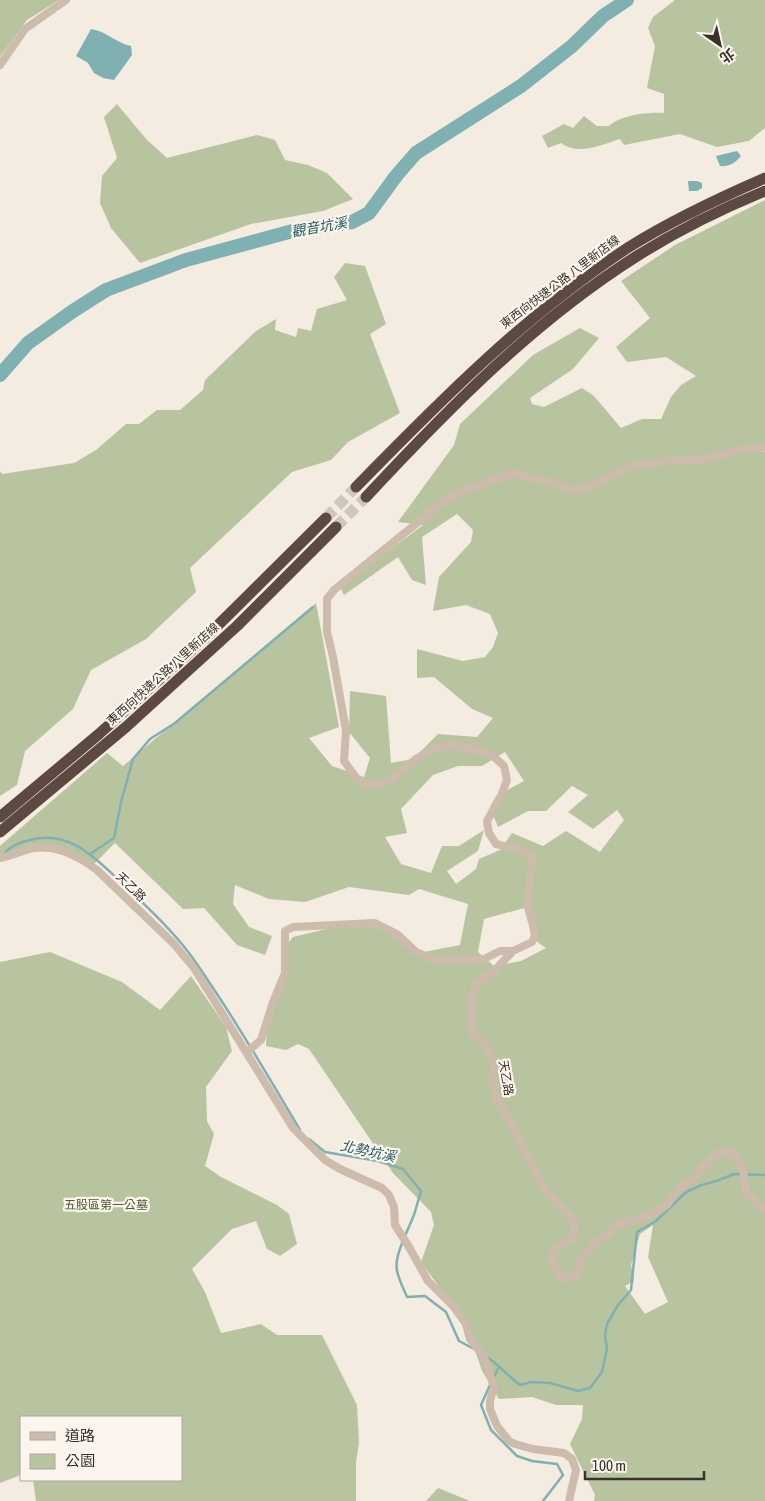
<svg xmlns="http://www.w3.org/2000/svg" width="765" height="1501" viewBox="0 0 765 1501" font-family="'Asap Condensed','Noto Sans TC',sans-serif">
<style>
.green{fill:#b8c4a0;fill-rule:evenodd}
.water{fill:#7fb0b2}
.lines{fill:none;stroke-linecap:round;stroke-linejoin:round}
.stream{stroke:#7fb0b2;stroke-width:2.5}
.river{stroke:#7fb0b2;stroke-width:14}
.highway-tunnel{stroke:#cfc6bd;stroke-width:11;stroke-dasharray:11 5.5;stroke-linecap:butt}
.minor{stroke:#cdbbac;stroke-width:8}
.highway{stroke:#5c4a42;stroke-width:11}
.labels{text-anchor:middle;stroke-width:4.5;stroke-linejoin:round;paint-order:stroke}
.street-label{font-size:12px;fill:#3b302b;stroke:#fbf5ee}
.park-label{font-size:12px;fill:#4a5a2e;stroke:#fbf5ee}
.water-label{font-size:14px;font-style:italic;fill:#1f5a5e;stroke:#fbf5ee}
</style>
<rect width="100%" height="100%" fill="#f4ebe1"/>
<!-- green -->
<path class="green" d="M0,0H59L27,20L0,57Z
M675,0H765V128L749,141L717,147L680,134L624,145L620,139C601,145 578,156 561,143L548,148L542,136L564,124L573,128L584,116L597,126H609C621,115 648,112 664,113V94L647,88L655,46L648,28L653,17Z
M117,104L147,140L167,158L257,135L275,140L285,160L308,165L327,173L353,199L323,211L251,224L140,263L111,228L100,203L102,176L117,158L104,117Z
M765,200V448L763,451L765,452V1501H594L595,1495L570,1444L582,1419L583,1405H556L532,1397L499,1399L482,1371L466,1324L421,1262L434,1225L431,1212L393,1173L309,1049L298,1044L286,1050L266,1046L267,1026L281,992V952L293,937L351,923L384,929L419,953L460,945L468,904L419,889L409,895L349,887L305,902L269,899L235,885L233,904L249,927L272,936L265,955L237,945L204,908L183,909L115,843L94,864L35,845L9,860L0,861V846L107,753L123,766L316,603L339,727L309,738L332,766L364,777L370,758L349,732L350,691L386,696L391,763L413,759L438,734L477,737L493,718L472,709L434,677L417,678V649L463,661L485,657L493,647L498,633L490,614L466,605L433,611L439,577L471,542L473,530L457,514L422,537L426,585L412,580L398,557L344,595L340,587L423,525L398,522L454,445L460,424L533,355L580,328L599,338L573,369L530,398L532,404L544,407L582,388L594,396L621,428L642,419H661L671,397L681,385L696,376L666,357L627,362L616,347L650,318L621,281L675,245ZM505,752L524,781L496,796L490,807L498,827L528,811H546L572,786L588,795L568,812L593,829L617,810L624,820L600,852L566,831L543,846L512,833L500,850L479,859L476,869L456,884L447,871L478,851L484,830L459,846H442L431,873L401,864L385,837L407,833L401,809L433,775L458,766H482ZM524,908L533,939L546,948L521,961L494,966L478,952L484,919ZM653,1225L648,1257L668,1302L645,1314L625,1286L634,1281L631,1265L640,1234Z
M345,263L365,266L386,324L370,334L400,413L348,442L331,460L292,472L190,568L196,592L146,639L91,670L73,709L25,751L17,785L0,796V471L2,474L74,463L96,450L126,424H139L157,410H180L203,390L205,380L256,331L276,319L275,330L296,337L298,328L311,331L317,309L347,300L334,277Z
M50,952L122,982L160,1010L191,976L226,1027L232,1051L206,1087L207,1121L214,1134L205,1166L221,1177L277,1205L289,1214L297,1244L280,1256L267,1249L256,1221L232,1229L192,1269L205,1292L221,1333L261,1324L277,1335H322L357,1405L359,1443L356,1462V1501H36L33,1480H181V1417H21V1475L0,1483V962Z
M438,1488L470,1501H426Z"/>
<!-- water -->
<path class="water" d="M91,29C106,31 116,43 131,46L132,55L114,80L103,78L94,73L88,63L76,56Z
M737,151L741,156C735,163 729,167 720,166L716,156Z
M688,181H697L702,183V188L697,191H689Z"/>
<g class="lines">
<!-- stream -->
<path class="stream" d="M4,854C10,846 20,842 30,840C69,829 95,858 121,882C144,904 169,927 189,953C199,966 208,981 217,994C246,1038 273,1084 300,1130
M90,854L114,838L121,802L133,759L150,739L175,723L313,607
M309,1139L325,1152L378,1161L403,1169L421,1191L414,1215L405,1236
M403,1241C392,1267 396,1272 407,1297L425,1296L446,1312L459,1341L476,1350
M487,1357C499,1365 508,1376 520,1385L531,1382L550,1383L578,1391L590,1388L602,1372L607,1349L605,1335L607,1324L618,1305L631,1290L637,1232L656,1221L686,1192L702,1185L719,1180L734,1174L765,1175
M494,1377L499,1367
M490,1385L481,1405L491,1430L517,1456L532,1461L557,1464L563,1475L543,1501"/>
<!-- river -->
<path class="river" d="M0,375L28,343L73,311L106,290L186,260L300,229L352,222L369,213L396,176L416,153L521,86L572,46L603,16L627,0"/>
<!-- highway-tunnel -->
<path class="highway-tunnel" d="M326,518L356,487
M336,527L366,497"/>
<!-- minor -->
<path class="minor" d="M0,65L25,29L66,0
M0,858C10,856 14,854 23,851C50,841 75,854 97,870L174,944L194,968L293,1128L325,1160L340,1169L382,1188L389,1195L394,1207L395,1225L409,1247L428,1281L453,1306L466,1324L470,1339L484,1357L494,1387L490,1401V1409L497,1426L509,1441L515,1444L533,1449L564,1453L572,1459L576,1470L569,1501
M513,951L532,942L535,935L528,903L532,857L520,850L496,844L489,833L487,821L501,796L507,780L504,766L491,754L455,745L434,748L416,759L389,781L370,786L357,779L344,761L346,731L333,657L327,632V599L334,590L443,502L463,491L513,473L553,483L574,491L586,488L630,466L675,460H701L739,450L765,447
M247,1052L261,1040L273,1002L285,973V931L293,927L375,923L397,934L416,952L434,960L484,959L500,951H513L495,970L475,985L471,1007V1032L486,1046L495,1063L492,1078L497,1100L513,1126L525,1153L547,1192L570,1216L575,1224C574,1228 575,1232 573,1236C569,1242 562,1244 557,1248C548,1258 555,1273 564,1279L575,1275L579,1269L581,1259L596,1243L620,1223L641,1218L660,1210L666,1206L680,1188L692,1180L713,1157L721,1151H731C746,1168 743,1172 746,1193L765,1210"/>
<!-- highway -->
<path class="highway" d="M356,487C441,400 526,314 629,247C672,220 719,198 765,178
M366,497C449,408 534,321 637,256C677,231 721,209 765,191
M0,817L99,734L203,640L326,518
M0,832L126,727L237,626L336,527"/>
</g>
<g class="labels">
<!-- street labels -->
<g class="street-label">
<text transform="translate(560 282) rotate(-37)" y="4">東西向快速公路 八里新店線</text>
<text transform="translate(163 674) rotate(-42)" y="4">東西向快速公路 八里新店線</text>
<text transform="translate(131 887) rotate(44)" y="4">天乙路</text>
<text transform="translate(506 1078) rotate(80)" y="4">天乙路</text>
</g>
<!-- park labels -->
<g class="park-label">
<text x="106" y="1209">五股區第一公墓</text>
</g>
<!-- water labels -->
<g class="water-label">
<text transform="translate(319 227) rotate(-10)" y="5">觀音坑溪</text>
<text transform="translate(368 1151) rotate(12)" y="5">北勢坑溪</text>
</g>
</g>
<!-- legend -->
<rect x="20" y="1416" width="162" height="65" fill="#fbf5ee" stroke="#aea6a0"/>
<rect x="30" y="1432" width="25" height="8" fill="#cdbbac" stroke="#aea6a0"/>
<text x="65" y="1441" font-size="15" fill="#3b302b">道路</text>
<rect x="30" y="1454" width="25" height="15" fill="#b8c4a0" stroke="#aea6a0"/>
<text x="65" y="1466" font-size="15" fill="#3b302b">公園</text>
<!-- north arrow -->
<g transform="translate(720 45) rotate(146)" stroke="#fbf5ee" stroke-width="4" paint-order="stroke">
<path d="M0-4L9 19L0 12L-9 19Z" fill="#3b302b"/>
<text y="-8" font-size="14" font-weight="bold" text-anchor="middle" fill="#3b302b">北</text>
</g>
<!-- scale -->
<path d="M585 1471v8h119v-8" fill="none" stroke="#3b302b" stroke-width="2.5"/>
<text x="592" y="1471" font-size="15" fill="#3b302b" stroke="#fbf5ee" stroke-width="4" paint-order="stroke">100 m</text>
</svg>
